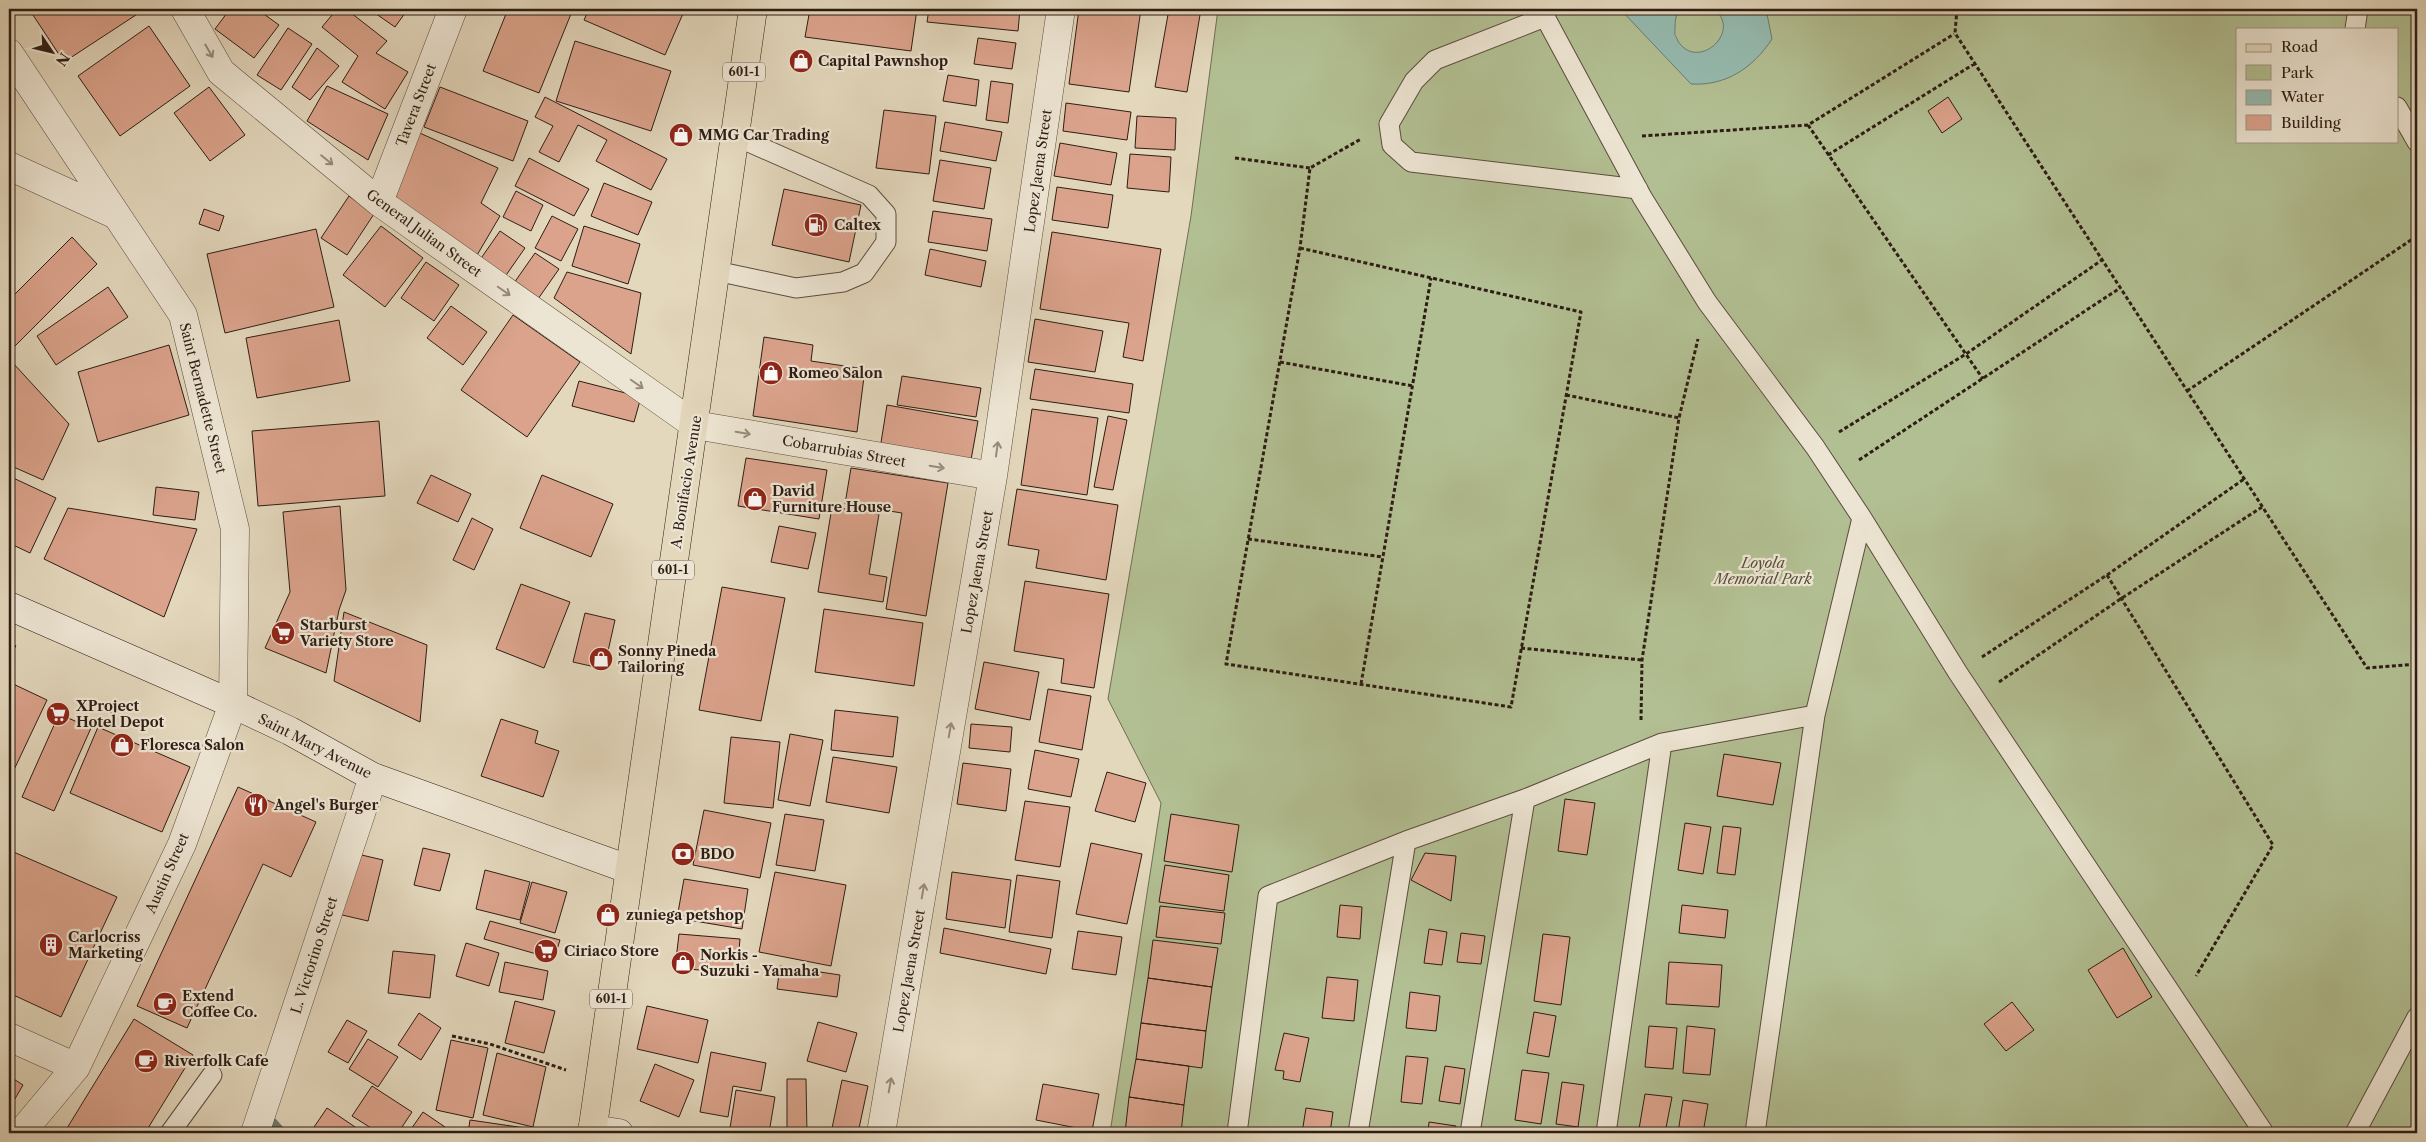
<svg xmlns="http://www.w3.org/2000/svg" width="2426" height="1142" viewBox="0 0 2426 1142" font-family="'Libre Caslon Text',serif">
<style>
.green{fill:#b2bf92;stroke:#706e53;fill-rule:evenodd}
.water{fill:#95baaf;stroke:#6c7b71}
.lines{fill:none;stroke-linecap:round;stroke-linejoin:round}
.stream{stroke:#6c7b71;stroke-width:11}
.building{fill:#dba38c;stroke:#2e1d14}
.lane-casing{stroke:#5b4c3e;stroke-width:21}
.street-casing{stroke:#5b4c3e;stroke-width:29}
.secondary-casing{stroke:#2e1d14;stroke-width:29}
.primary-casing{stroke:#2e1d14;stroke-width:29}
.path{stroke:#2e1d14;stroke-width:3;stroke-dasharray:4 2.5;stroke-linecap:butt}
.lane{stroke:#ede5d3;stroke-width:19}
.street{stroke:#ede5d3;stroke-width:28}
.secondary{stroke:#ede5d3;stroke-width:28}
.primary{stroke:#e3d7bc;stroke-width:28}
.oneway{stroke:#978b7d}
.labels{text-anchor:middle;stroke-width:4.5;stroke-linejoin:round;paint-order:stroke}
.shield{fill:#ede5d3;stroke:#67594d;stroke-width:1}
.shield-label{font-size:12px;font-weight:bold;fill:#2e1d14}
.poi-label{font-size:14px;font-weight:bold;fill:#2e1d14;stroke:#ede5d3;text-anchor:start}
.street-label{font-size:14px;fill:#2e1d14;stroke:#ede5d3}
.park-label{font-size:14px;font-style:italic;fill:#564e3a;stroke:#ede5d3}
</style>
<rect width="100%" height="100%" fill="#e3d7bc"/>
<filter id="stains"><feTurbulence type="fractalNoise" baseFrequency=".004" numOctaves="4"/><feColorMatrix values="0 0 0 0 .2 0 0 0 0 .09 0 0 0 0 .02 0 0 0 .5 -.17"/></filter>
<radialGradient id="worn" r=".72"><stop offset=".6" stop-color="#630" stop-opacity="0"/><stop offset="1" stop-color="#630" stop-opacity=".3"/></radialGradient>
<!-- green -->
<path class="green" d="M1218,9H2417V1133H1110L1161,803L1108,699L1191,216ZM2237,29H2397V141H2237Z"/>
<!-- water -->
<path class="water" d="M1620,9H1682C1675,14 1675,21 1675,30C1674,35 1676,36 1678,41C1697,72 1743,32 1714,9H1766L1772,39C1753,68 1726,86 1691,84Z"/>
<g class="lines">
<!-- stream -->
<path class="stream" d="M263,1113L281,1133"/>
</g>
<!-- building -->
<path class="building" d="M36,9H140L142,11L64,62L31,12Z
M230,9H257L279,25L254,58L215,29Z
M337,9H346L387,41L376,53L408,72L385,109L342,82L358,56L322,27Z
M369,9H408L395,27Z
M508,9H573L539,93L483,71Z
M589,9H685L665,55L584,20Z
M810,9H917L911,51L805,37Z
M929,9H1020L1018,31L927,22Z
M1079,9H1141L1129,92L1069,84Z
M1169,9H1201L1187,92L1155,87Z
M149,26L190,86L120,136L78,76Z
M288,28L312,44L281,90L257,75Z
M978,38L1016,43L1012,69L974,64Z
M575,41L671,71L651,131L556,101Z
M317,48L339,66L310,100L292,87Z
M948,75L979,80L976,106L943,101Z
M991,81L1013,84L1008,123L986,120Z
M327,86L388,114L368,160L307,121Z
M209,87L245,135L210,161L174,113Z
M440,87L528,121L513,161L424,127Z
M545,97L667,159L651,190L596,161L607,140L578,125L559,162L539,152L553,126L535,117Z
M1948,97L1962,119L1942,133L1928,111Z
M1066,103L1131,112L1127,140L1063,131Z
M884,110L936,116L929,174L876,168Z
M1137,116L1176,118L1175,150L1135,148Z
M945,122L1002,132L996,161L940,151Z
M413,130L498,168L481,203L500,216L473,262L399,211L394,183Z
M1060,143L1117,153L1111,185L1054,176Z
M1130,154L1171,157L1169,192L1127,188Z
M529,158L589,189L574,216L515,186Z
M940,160L991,168L984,209L933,201Z
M604,183L652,202L638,235L591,216Z
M1057,187L1113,195L1108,228L1052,220Z
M784,189L861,205L849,262L772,245Z
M516,191L543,205L531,231L503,217Z
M349,196L374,214L347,255L321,238Z
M204,209L224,216L219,231L199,224Z
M933,211L992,219L987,251L928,242Z
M552,216L578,229L561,261L535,248Z
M381,226L423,258L385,307L343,275Z
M584,226L640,244L628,284L572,266Z
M316,229L334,307L225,333L207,254Z
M500,231L525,248L502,281L477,264Z
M1052,232L1161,249L1143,361L1123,357L1129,323L1040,309Z
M72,237L97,264L13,348L9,344V300Z
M930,249L986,261L981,287L925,275Z
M535,253L559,269L538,299L514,283Z
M426,262L459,285L434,321L401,298Z
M567,272L641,293L631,354L554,298Z
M108,287L128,317L56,365L37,336Z
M451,306L487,332L463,365L427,338Z
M513,315L580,362L527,437L461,390Z
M1035,319L1103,331L1095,372L1028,362Z
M339,320L350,381L257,398L246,338Z
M764,337L813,345L811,361L865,369L857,432L753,416Z
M169,345L189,415L98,442L78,372Z
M13,363L69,424L43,480L9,465V374Z
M1035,369L1133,384L1129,413L1030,399Z
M902,376L981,388L976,417L897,405Z
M579,381L641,397L634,422L572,406Z
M887,405L978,421L969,471L879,455Z
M1032,409L1098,418L1087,495L1021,485Z
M1108,416L1127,420L1113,490L1094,487Z
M379,421L385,496L258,506L252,431Z
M746,458L827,470L819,519L738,506Z
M851,468L948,483L926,616L886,609L902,513L845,504Z
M431,475L471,494L458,522L417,503Z
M542,475L613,504L591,557L520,528Z
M9,476L56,498L30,553L9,543Z
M156,487L199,492L195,520L153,515Z
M1017,489L1118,505L1106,580L1036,568L1039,550L1008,545Z
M340,506L346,590L339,610L326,673L265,648L290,592L283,512Z
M832,507L879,514L869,574L887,577L883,602L818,592Z
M68,508L197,529L164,617L44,559Z
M472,518L493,529L474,570L453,560Z
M779,526L816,533L808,569L771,562Z
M1025,581L1109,594L1094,688L1061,683L1064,659L1014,651Z
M521,584L570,602L544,668L496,649Z
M722,587L785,598L761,721L699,710Z
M824,609L923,623L914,686L815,672Z
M344,612L427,645L420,722L334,681Z
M585,613L615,620L604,669L573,662Z
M984,662L1039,672L1030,720L975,709Z
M9,682L47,700L12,774L9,773Z
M1048,689L1091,696L1082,750L1039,742Z
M835,710L898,717L893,757L831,750Z
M59,714L91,728L54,811L22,797Z
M501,719L538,731L535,743L559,751L543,797L481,776Z
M971,724L1012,727L1010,752L969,748Z
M98,727L190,767L162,832L70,793Z
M790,734L823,740L810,806L778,800Z
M731,737L780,742L773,808L724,803Z
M1035,750L1079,759L1071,797L1028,789Z
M1724,754L1781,763L1773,805L1717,796Z
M833,757L897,767L889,813L826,802Z
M963,763L1011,769L1006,811L957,804Z
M1107,772L1146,783L1135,822L1095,811Z
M238,787L316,822L291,877L263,864L187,1028L137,1006Z
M1565,799L1595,803L1587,855L1558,851Z
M1025,801L1070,807L1060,867L1015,860Z
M704,810L771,823L760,878L693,865Z
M785,814L824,820L815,871L776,865Z
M1171,814L1239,825L1232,872L1164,861Z
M1685,823L1711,827L1703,874L1678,870Z
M1723,826L1741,828L1735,875L1717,873Z
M1091,843L1142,854L1127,924L1076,914Z
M423,848L450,854L440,891L414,885Z
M9,850L117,897L61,1017L9,993Z
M353,853L383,860L368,921L338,914Z
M1425,853L1456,856L1451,901L1411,880Z
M1165,865L1229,875L1224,911L1159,902Z
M485,870L530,882L520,920L476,909Z
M775,872L846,885L831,966L759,952Z
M952,872L1011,880L1005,928L946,919Z
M1017,875L1060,881L1052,938L1009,932Z
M684,879L748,889L742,929L677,918Z
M532,882L567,892L555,933L520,923Z
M1340,905L1362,907L1360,939L1337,937Z
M1682,905L1728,910L1725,938L1679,933Z
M1160,906L1225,913L1221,944L1156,937Z
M490,921L560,940L554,959L484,939Z
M944,928L1051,949L1046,974L940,953Z
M1429,929L1447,932L1442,965L1424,963Z
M1078,931L1122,937L1116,975L1072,969Z
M1461,933L1485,936L1481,964L1457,962Z
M679,934L740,939L737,973L675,968Z
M1543,934L1570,937L1561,1005L1534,1001Z
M1153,940L1218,948L1212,987L1148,978Z
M466,943L499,953L489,986L456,976Z
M2123,948L2152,997L2117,1018L2088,970Z
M393,951L435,955L430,998L388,993Z
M505,962L548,971L543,1000L499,992Z
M1669,962L1722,965L1719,1007L1666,1004Z
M780,966L840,975L837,997L777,989Z
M1327,977L1358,980L1354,1021L1322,1018Z
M1148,978L1212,987L1206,1031L1141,1023Z
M1410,992L1440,996L1436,1031L1406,1028Z
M515,1001L555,1011L544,1053L505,1043Z
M2012,1002L2034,1030L2006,1051L1984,1024Z
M647,1006L708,1020L698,1063L637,1049Z
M1534,1012L1556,1016L1549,1057L1527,1053Z
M419,1013L441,1028L421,1060L398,1045Z
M134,1019L193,1055L145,1133H64Z
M347,1020L367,1031L348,1063L328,1052Z
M818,1022L857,1033L846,1072L807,1061Z
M1141,1023L1206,1031L1202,1068L1136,1059Z
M1649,1026L1677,1028L1673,1069L1645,1067Z
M1687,1026L1715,1029L1710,1075L1683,1073Z
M1284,1033L1309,1038L1300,1082L1283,1079L1284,1071L1275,1070Z
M368,1039L398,1057L378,1087L349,1069Z
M451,1040L488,1048L473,1118L436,1110Z
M711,1052L766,1063L761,1091L733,1086L728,1117L700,1112Z
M497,1053L546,1067L533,1127L483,1115Z
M1406,1056L1428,1058L1422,1104L1401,1102Z
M1136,1059L1189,1066L1184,1105L1129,1097Z
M655,1064L694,1080L679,1117L640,1101Z
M1445,1066L1465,1069L1460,1104L1439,1101Z
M1522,1070L1549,1073L1541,1124L1515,1120Z
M9,1076L23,1085L9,1109Z
M787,1079H806L807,1133H787Z
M842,1080L868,1086L858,1133H831Z
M1562,1082L1584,1085L1578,1127L1556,1124Z
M1043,1084L1099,1094L1092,1131L1036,1120Z
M372,1086L412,1112L398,1133H379L352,1116Z
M736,1090L775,1097L769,1133L730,1128Z
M1645,1094L1672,1097L1665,1133L1639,1129Z
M1129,1097L1184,1105L1181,1133H1125Z
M1683,1100L1708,1104L1703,1133H1678Z
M327,1108L364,1133H310Z
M1306,1108L1333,1112L1330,1133H1302Z
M423,1112L445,1127L440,1133L409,1132Z
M470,1120L532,1129V1133H468Z
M1429,1122L1456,1126L1455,1133H1428Z"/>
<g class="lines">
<!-- lane casing -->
<g class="lane-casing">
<path id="lane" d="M1547,9L1545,17L1642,197L1707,302L1815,447L1862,518L1958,673L2264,1133
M1545,17L1435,60L1414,81L1389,124L1392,145L1411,162L1638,189
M2355,29L2358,9
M2397,107L2417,142
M716,271L796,288L843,282L864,273L886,242V214L869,195L735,136
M170,1133L212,1075
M1237,1133L1268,896L1406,841L1525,799L1662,743L1815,715
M1358,1133L1406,841
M1470,1133L1525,799
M1606,1133L1662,743
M1755,1133L1815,715L1862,518
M2355,1133L2417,1017"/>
</g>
<!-- street casing -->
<g class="street-casing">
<path id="street" d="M185,9L221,72L379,202L695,425L993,476
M9,53L183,315L235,529L233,704L182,844L76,1067L21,1133
M9,166L114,214
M379,202L453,9
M9,1037L76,1067
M592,1129L619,1133
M255,1133L373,777
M881,1133L993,476L1061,9"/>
</g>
<!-- secondary casing -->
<g class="secondary-casing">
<path id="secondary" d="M9,606L233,704L290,731L373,777L628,869"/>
</g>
<!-- primary casing -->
<g class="primary-casing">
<path id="primary" d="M592,1133L753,9"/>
</g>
<!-- path -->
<path class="path" d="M1957,9L1955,33L2367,668L2417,664
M1808,125L1983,379
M1642,136L1808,125L1954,34
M1828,155L1974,64
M1235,158L1310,168
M1300,248L1581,312L1511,707L1226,664L1300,248L1310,168L1361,139
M1280,362L1413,386
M2187,391L2417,236
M1566,395L1679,418
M1839,432L1966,354L2102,260
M1859,460L2120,288
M1248,539L1383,557
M2107,575L2273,845L2196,976
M1521,648L1642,660
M1982,657L2107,575L2244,479
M9,659L15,645
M1999,682L2122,598L2262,507
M1361,684L1431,278
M1641,720L1642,660L1679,418L1698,339
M452,1036L490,1044L566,1070"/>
<!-- lane -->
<use href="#lane" class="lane"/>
<!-- street -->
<use href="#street" class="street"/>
<!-- secondary -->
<use href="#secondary" class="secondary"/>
<!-- primary -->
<use href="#primary" class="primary"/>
</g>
<!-- one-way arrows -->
<defs><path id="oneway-shaft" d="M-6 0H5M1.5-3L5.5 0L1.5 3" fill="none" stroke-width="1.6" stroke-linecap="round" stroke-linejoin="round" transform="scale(1.25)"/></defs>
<g class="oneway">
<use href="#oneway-shaft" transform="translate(209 51) rotate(60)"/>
<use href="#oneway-shaft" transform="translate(327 160) rotate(39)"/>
<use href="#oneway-shaft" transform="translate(504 291) rotate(35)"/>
<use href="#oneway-shaft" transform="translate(637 384) rotate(35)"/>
<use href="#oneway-shaft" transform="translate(743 433) rotate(10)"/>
<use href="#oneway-shaft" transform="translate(997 449) rotate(-82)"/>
<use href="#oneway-shaft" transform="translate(937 467) rotate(10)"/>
<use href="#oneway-shaft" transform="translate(950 730) rotate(-80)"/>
<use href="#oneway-shaft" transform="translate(923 891) rotate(-80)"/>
<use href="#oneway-shaft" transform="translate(890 1085) rotate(-80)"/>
</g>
<!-- icons -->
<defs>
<g id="shop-disc" transform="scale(1.25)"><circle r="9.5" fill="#8f2418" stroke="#ede5d3"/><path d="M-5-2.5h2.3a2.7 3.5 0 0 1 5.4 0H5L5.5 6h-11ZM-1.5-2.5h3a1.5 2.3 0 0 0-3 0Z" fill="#fff"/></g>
<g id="fuel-disc" transform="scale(1.25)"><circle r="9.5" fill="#8f2418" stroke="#ede5d3"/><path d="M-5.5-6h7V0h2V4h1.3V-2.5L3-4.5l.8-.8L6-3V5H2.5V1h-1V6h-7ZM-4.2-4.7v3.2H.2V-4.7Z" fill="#fff"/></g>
<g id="supermarket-disc" transform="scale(1.25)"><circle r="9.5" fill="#8f2418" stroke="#ede5d3"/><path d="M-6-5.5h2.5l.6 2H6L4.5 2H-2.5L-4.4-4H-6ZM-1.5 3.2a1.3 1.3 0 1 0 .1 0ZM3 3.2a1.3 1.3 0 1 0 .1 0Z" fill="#fff"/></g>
<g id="restaurant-disc" transform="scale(1.25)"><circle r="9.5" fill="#8f2418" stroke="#ede5d3"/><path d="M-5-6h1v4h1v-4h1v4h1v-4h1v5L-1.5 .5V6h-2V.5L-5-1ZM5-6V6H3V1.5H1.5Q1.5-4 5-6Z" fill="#fff"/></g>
<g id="bank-disc" transform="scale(1.25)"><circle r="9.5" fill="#8f2418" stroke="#ede5d3"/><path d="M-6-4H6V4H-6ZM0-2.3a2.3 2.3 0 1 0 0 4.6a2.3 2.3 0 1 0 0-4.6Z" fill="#fff"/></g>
<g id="building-disc" transform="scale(1.25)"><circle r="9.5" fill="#8f2418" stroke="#ede5d3"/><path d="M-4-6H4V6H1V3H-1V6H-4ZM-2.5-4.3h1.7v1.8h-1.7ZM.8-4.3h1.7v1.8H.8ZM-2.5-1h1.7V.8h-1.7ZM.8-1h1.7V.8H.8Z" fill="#fff"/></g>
<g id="cafe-disc" transform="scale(1.25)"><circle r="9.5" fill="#8f2418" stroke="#ede5d3"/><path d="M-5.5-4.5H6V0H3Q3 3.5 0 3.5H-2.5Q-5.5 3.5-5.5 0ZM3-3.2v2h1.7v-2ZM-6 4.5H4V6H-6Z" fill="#fff"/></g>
</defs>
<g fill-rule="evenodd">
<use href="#shop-disc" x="801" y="61"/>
<use href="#shop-disc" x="681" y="135"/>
<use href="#fuel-disc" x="816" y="225"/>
<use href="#shop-disc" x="771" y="373"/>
<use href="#shop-disc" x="755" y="499"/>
<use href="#supermarket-disc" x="283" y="633"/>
<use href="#shop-disc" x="601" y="659"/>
<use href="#supermarket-disc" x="58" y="714"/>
<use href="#shop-disc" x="122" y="745"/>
<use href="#restaurant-disc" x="256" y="805"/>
<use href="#bank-disc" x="683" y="854"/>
<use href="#shop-disc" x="608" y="915"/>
<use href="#building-disc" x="51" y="945"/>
<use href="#supermarket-disc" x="546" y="951"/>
<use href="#shop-disc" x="683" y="963"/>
<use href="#cafe-disc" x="165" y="1004"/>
<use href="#cafe-disc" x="146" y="1061"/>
</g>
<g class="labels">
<!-- shield labels -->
<g class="shield">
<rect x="723" y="62.5" width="42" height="19" rx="4"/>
<rect x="652" y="560.5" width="42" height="19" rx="4"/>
<rect x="590" y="989.5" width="42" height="19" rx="4"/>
</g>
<g class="shield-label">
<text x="744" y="76">601-1</text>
<text x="673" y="574">601-1</text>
<text x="611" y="1003">601-1</text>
</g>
<!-- poi labels -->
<g class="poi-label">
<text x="818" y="66">Capital Pawnshop</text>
<text x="698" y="140">MMG Car Trading</text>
<text x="834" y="230">Caltex</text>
<text x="788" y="378">Romeo Salon</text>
<text x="772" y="496">David<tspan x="772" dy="16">Furniture House</tspan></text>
<text x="300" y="630">Starburst<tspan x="300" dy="16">Variety Store</tspan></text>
<text x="618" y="656">Sonny Pineda<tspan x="618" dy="16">Tailoring</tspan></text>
<text x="76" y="711">XProject<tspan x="76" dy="16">Hotel Depot</tspan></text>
<text x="140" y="750">Floresca Salon</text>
<text x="274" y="810">Angel's Burger</text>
<text x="700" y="859">BDO</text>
<text x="626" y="920">zuniega petshop</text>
<text x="68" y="942">Carlocriss<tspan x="68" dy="16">Marketing</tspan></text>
<text x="564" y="956">Ciriaco Store</text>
<text x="700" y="960">Norkis -<tspan x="700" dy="16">Suzuki - Yamaha</tspan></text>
<text x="182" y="1001">Extend<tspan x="182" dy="16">Coffee Co.</tspan></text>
<text x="164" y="1066">Riverfolk Cafe</text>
</g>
<!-- street labels -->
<g class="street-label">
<text transform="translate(416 105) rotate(-69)" y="5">Tavera Street</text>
<text transform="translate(1038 171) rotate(-82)" y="5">Lopez Jaena Street</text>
<text transform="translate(424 233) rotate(36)" y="5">General Julian Street</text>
<text transform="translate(203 398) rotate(76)" y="5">Saint Bernadette Street</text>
<text transform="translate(844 451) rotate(10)" y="5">Cobarrubias Street</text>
<text transform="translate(686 482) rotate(-81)" y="5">A. Bonifacio Avenue</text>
<text transform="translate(977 572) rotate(-80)" y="5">Lopez Jaena Street</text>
<text transform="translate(315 746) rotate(27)" y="5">Saint Mary Avenue</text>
<text transform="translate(167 873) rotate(-66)" y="5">Austin Street</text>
<text transform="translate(314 955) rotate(-72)" y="5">L. Victorino Street</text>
<text transform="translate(909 971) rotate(-80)" y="5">Lopez Jaena Street</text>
</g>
<!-- park labels -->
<g class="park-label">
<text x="1763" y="568">Loyola<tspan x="1763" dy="16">Memorial Park</tspan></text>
</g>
</g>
<!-- margin -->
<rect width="2426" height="1142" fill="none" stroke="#e3d7bc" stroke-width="30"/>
<rect x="10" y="10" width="2406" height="1122" fill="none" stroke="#2e1d14" stroke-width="2.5"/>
<rect x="15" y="15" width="2396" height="1112" fill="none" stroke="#2e1d14"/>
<!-- legend -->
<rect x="2236" y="28" width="162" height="115" fill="#ede5d3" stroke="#a19587"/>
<rect x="2246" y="44" width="25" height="8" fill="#e3d7bc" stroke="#a19587"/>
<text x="2281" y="52" font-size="15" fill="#2e1d14">Road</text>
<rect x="2246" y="65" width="25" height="15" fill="#b2bf92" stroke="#a19587"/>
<text x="2281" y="78" font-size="15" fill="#2e1d14">Park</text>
<rect x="2246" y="90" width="25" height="15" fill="#95baaf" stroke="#a19587"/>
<text x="2281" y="102" font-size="15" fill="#2e1d14">Water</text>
<rect x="2246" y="115" width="25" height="15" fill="#dba38c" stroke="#a19587"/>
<text x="2281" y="128" font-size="15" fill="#2e1d14">Building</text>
<!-- north arrow -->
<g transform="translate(52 52) rotate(125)" stroke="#ede5d3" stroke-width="4" paint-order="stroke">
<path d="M0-4L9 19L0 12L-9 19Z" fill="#2e1d14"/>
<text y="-8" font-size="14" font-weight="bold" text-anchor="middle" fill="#2e1d14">N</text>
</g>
<rect width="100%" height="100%" filter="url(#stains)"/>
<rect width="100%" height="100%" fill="url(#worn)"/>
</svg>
